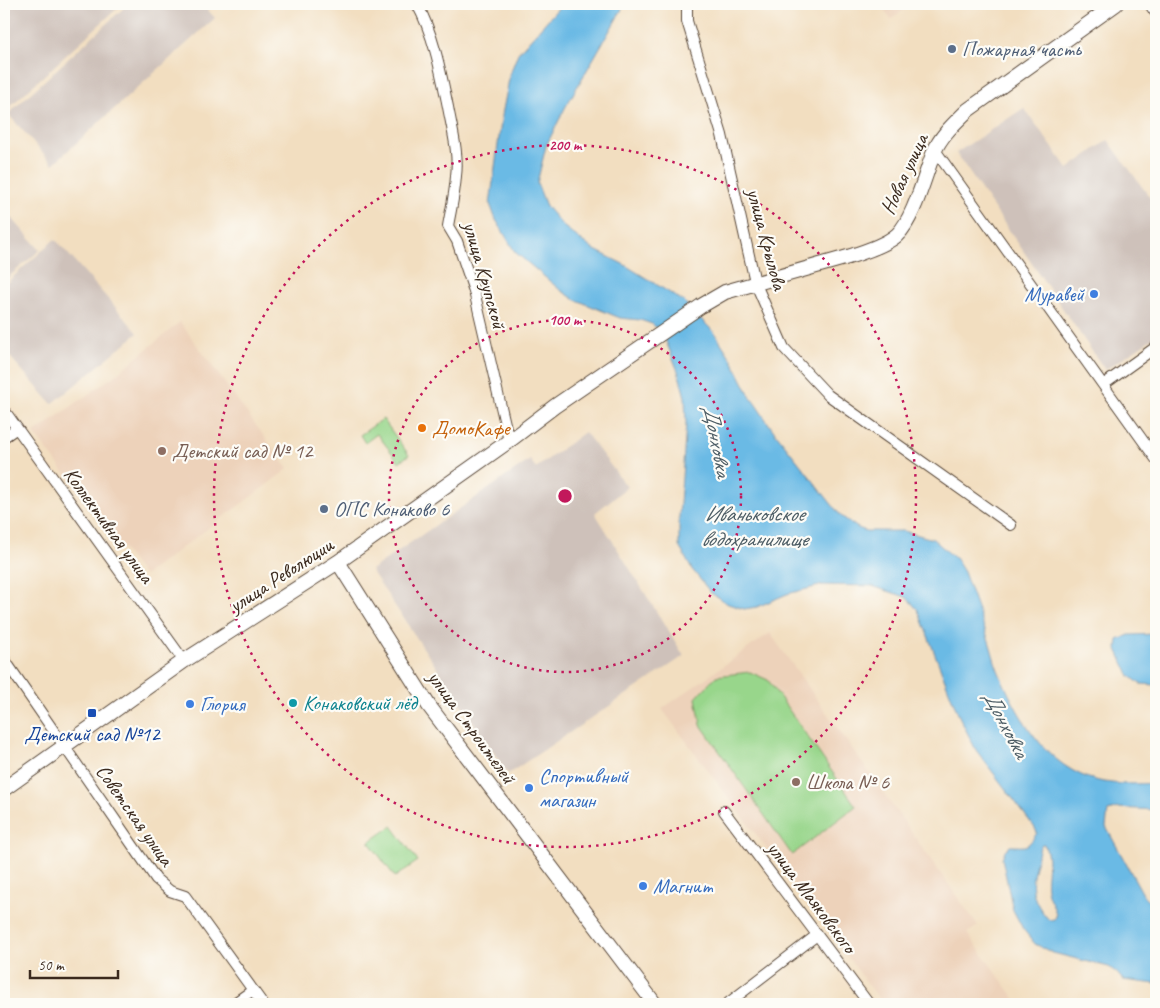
<svg xmlns="http://www.w3.org/2000/svg" width="1160" height="1008" viewBox="0 0 1160 1008" font-family="Caveat,sans-serif">
<style>
.built{fill:#edd2ba}
.industrial{fill:#cec1ba}
.green{fill:#98d68b;stroke:#6a8054}
.water{fill:#6bbae5;stroke:#537282;fill-rule:evenodd}
.lines{fill:none;stroke-linecap:round;stroke-linejoin:round}
.street-casing{stroke:#564536;stroke-width:12}
.secondary-casing{stroke:#564536;stroke-width:16}
.street{stroke:#fff;stroke-width:10}
.secondary{stroke:#fff;stroke-width:14}
.ring{fill:none;stroke:#c2185b;stroke-width:2.5;stroke-dasharray:2.5 5}
.service-dot{fill:#5c6f8a;stroke:#fdfcf7;stroke-width:2}
.shop-dot{fill:#3f7fe0;stroke:#fdfcf7;stroke-width:2}
.food-dot{fill:#e8710a;stroke:#fdfcf7;stroke-width:2}
.education-dot{fill:#8d6e63;stroke:#fdfcf7;stroke-width:2}
.culture-dot{fill:#0f9aa8;stroke:#fdfcf7;stroke-width:2}
.transit-dot{fill:#1a4fb4;stroke:#fdfcf7;stroke-width:2}
.labels{text-anchor:middle;stroke-width:4.5;stroke-linejoin:round;paint-order:stroke}
.service-label{font-size:21px;fill:#4e5e75;stroke:#fdfcf7;text-anchor:start}
.street-label{font-size:21px;fill:#3b2a1e;stroke:#fdfcf7}
.shop-label{font-size:21px;fill:#366cbe;stroke:#fdfcf7;text-anchor:start}
.food-label{font-size:21px;fill:#c56008;stroke:#fdfcf7;text-anchor:start}
.education-label{font-size:21px;fill:#785e54;stroke:#fdfcf7;text-anchor:start}
.culture-label{font-size:21px;fill:#0d838f;stroke:#fdfcf7;text-anchor:start}
.transit-label{font-size:21px;fill:#164399;stroke:#fdfcf7}
.water-label{font-size:22px;font-style:italic;fill:#4c5c64;stroke:#fdfcf7}
.centre{fill:#c2185b;stroke:#fdfcf7;stroke-width:2.5}
.ring-label{font-size:15px;text-anchor:middle;font-weight:bold;fill:#c2185b;stroke:#fdfcf7;stroke-width:4.5;stroke-linejoin:round;paint-order:stroke}
</style>
<rect width="100%" height="100%" fill="#fdfcf7"/>
<filter id="ink" filterUnits="userSpaceOnUse"><feTurbulence type="fractalNoise" baseFrequency=".02" numOctaves="2"/><feDisplacementMap in="SourceGraphic" scale="10" xChannelSelector="R" yChannelSelector="G"/><feConvolveMatrix kernelMatrix="1 2 1 2 8 2 1 2 1" color-interpolation-filters="sRGB"/></filter>
<filter id="wash" filterUnits="userSpaceOnUse"><feTurbulence type="fractalNoise" baseFrequency=".0096" numOctaves="4" result="noise"/><feDisplacementMap in="SourceGraphic" scale="20" xChannelSelector="R" yChannelSelector="G"/><feGaussianBlur stdDeviation="1.12" result="paint"/><feColorMatrix in="noise" values="0 0 0 0 0 0 0 0 0 0 0 0 0 0 0 0 0 1.4 0 .05"/><feComposite in="paint" operator="in"/></filter>
<g filter="url(#wash)">
<rect width="100%" height="100%" fill="#f2dec0"/>
<!-- built -->
<path class="built" d="M880,4H912L891,19Z
M180,322L288,469L144,576L34,433L114,376Z
M770,633L978,926L967,933L1019,1004H883L662,709Z"/>
<!-- industrial -->
<path class="industrial" d="M4,4H122L4,112Z
M128,4H202L215,18L53,164L8,114Z
M1024,108L1068,169L1108,140L1156,206V336L1105,370L956,153Z
M10,216L40,250L4,281V217Z
M55,239L138,333L52,404L4,350V285Z
M585,432L627,487L595,513L684,656L508,774L371,570L530,460L536,468Z"/>
<!-- green -->
<path class="green" d="M383,419L409,455L399,462L377,434L365,443L360,435Z
M750,672L768,680L856,806L792,855L701,725L696,698L716,676Z
M392,826L418,861L395,877L369,842Z"/>
<!-- water -->
<path class="water" d="M562,4H625L565,108L546,146L537,183L546,206L563,226L591,248L625,265L683,301L714,332L732,360L750,396L773,430L841,516L858,528L866,531H904L933,539L956,559L964,572C972,595 981,618 989,641C992,650 994,660 998,670C1017,716 1047,769 1099,781C1118,785 1137,784 1156,783V810L1118,808L1108,811L1106,827L1145,898L1156,908V984L1123,980L1117,973L1109,967L1053,953L1035,944L1023,929L1013,910L1002,858L1005,851L1010,846C1028,846 1026,849 1037,833L1035,828L976,750L958,714L918,610L906,597L872,586L823,585L787,594L757,607L744,609L728,604L711,593L691,568L679,546V517L686,424L685,397L678,371L663,334L652,324L640,320L620,318L574,299L559,289L515,252L496,220L490,204L502,115L510,74L518,53ZM1042,844H1044C1053,860 1043,877 1048,894C1050,902 1056,908 1056,917L1054,919L1049,920C1025,893 1032,879 1040,847Z
M1156,634V685L1140,684L1129,675L1117,649L1118,640L1129,635Z"/>
</g>
<g filter="url(#ink)">
<g class="lines">
<!-- street casing -->
<g class="street-casing">
<path id="street" d="M417,4C434,35 441,73 448,107C452,129 459,154 456,176C455,193 451,209 448,226L457,241L474,291L509,441
M687,4V21L722,135L755,282L784,348L828,395L1011,525
M935,150L1156,459
M1103,385L1156,347
M4,410L184,661
M4,437L17,428
M4,659L156,879L170,891L185,896L263,1004
M724,811L869,1004
M233,1004L253,990
M727,1004L817,935"/>
</g>
<!-- secondary casing -->
<g class="secondary-casing">
<path id="secondary" d="M1152,4L1156,10
M338,562L429,706L655,1004
M4,789L184,661L338,562L509,441L555,406L701,306L725,292L848,257C861,253 887,244 897,235C914,219 925,174 934,152C941,135 955,123 968,110L1116,4"/>
</g>
<!-- street -->
<use href="#street" class="street"/>
<!-- secondary -->
<use href="#secondary" class="secondary"/>
</g>
</g>
<!-- distance rings -->
<g class="ring">
<circle cx="565" cy="496" r="176"/>
<circle cx="565" cy="496" r="351"/>
</g>
<!-- markers -->
<g class="service-dot">
<circle cx="952" cy="49" r="5"/>
<circle cx="324" cy="509" r="5"/>
</g>
<g class="shop-dot">
<circle cx="1094" cy="294" r="5"/>
<circle cx="190" cy="704" r="5"/>
<circle cx="529" cy="788" r="5"/>
<circle cx="643" cy="886" r="5"/>
</g>
<circle class="food-dot" cx="422" cy="428" r="5"/>
<g class="education-dot">
<circle cx="162" cy="451" r="5"/>
<circle cx="796" cy="782" r="5"/>
</g>
<circle class="culture-dot" cx="293" cy="703" r="5"/>
<rect class="transit-dot" x="87" y="708" width="10" height="10" rx="2.5"/>
<g class="labels">
<!-- service labels -->
<g class="service-label">
<text x="962" y="56">Пожарная часть</text>
<text x="334" y="516">ОПС Конаково 6</text>
</g>
<!-- street labels -->
<g class="street-label">
<text transform="translate(904 174) rotate(-65)" y="7">Новая улица</text>
<text transform="translate(767 239) rotate(75)" y="7">улица Крылова</text>
<text transform="translate(485 275) rotate(74)" y="7">улица Крупской</text>
<text transform="translate(109 525) rotate(54)" y="7">Коллективная улица</text>
<text transform="translate(281 575) rotate(-33)" y="7">улица Революции</text>
<text transform="translate(472 727) rotate(54)" y="7">улица Строителей</text>
<text transform="translate(135 815) rotate(55)" y="7">Советская улица</text>
<text transform="translate(812 897) rotate(53)" y="7">улица Маяковского</text>
</g>
<!-- shop labels -->
<g class="shop-label">
<text x="1084" y="301" text-anchor="end">Муравей</text>
<text x="200" y="711">Глория</text>
<text x="539" y="783">Спортивный<tspan x="539" dy="24">магазин</tspan></text>
<text x="653" y="893">Магнит</text>
</g>
<!-- food labels -->
<g class="food-label">
<text x="432" y="435">ДомоКафе</text>
</g>
<!-- education labels -->
<g class="education-label">
<text x="172" y="458">Детский сад № 12</text>
<text x="806" y="789">Школа № 6</text>
</g>
<!-- culture labels -->
<g class="culture-label">
<text x="303" y="710">Конаковский лёд</text>
</g>
<!-- transit labels -->
<g class="transit-label">
<text x="92" y="741">Детский сад №12</text>
</g>
<!-- water labels -->
<g class="water-label">
<text transform="translate(718 441) rotate(79)" y="8">Донховка</text>
<text x="754" y="521">Иваньковское<tspan x="754" dy="25">водохранилище</tspan></text>
<text transform="translate(1007 724) rotate(62)" y="8">Донховка</text>
</g>
</g>
<circle cx="565" cy="496" r="8" class="centre"/>
<g class="ring-label">
<text x="565" y="150">200 m</text>
<text x="565" y="325">100 m</text>
</g>
<!-- margin -->
<rect width="1160" height="1008" fill="none" stroke="#fdfcf7" stroke-width="20"/>
<!-- scale -->
<path d="M30 970v8h88v-8" fill="none" stroke="#3b2a1e" stroke-width="2.5"/>
<text x="38" y="970" font-size="15" fill="#3b2a1e" stroke="#fdfcf7" stroke-width="4" paint-order="stroke">50 m</text>
</svg>
